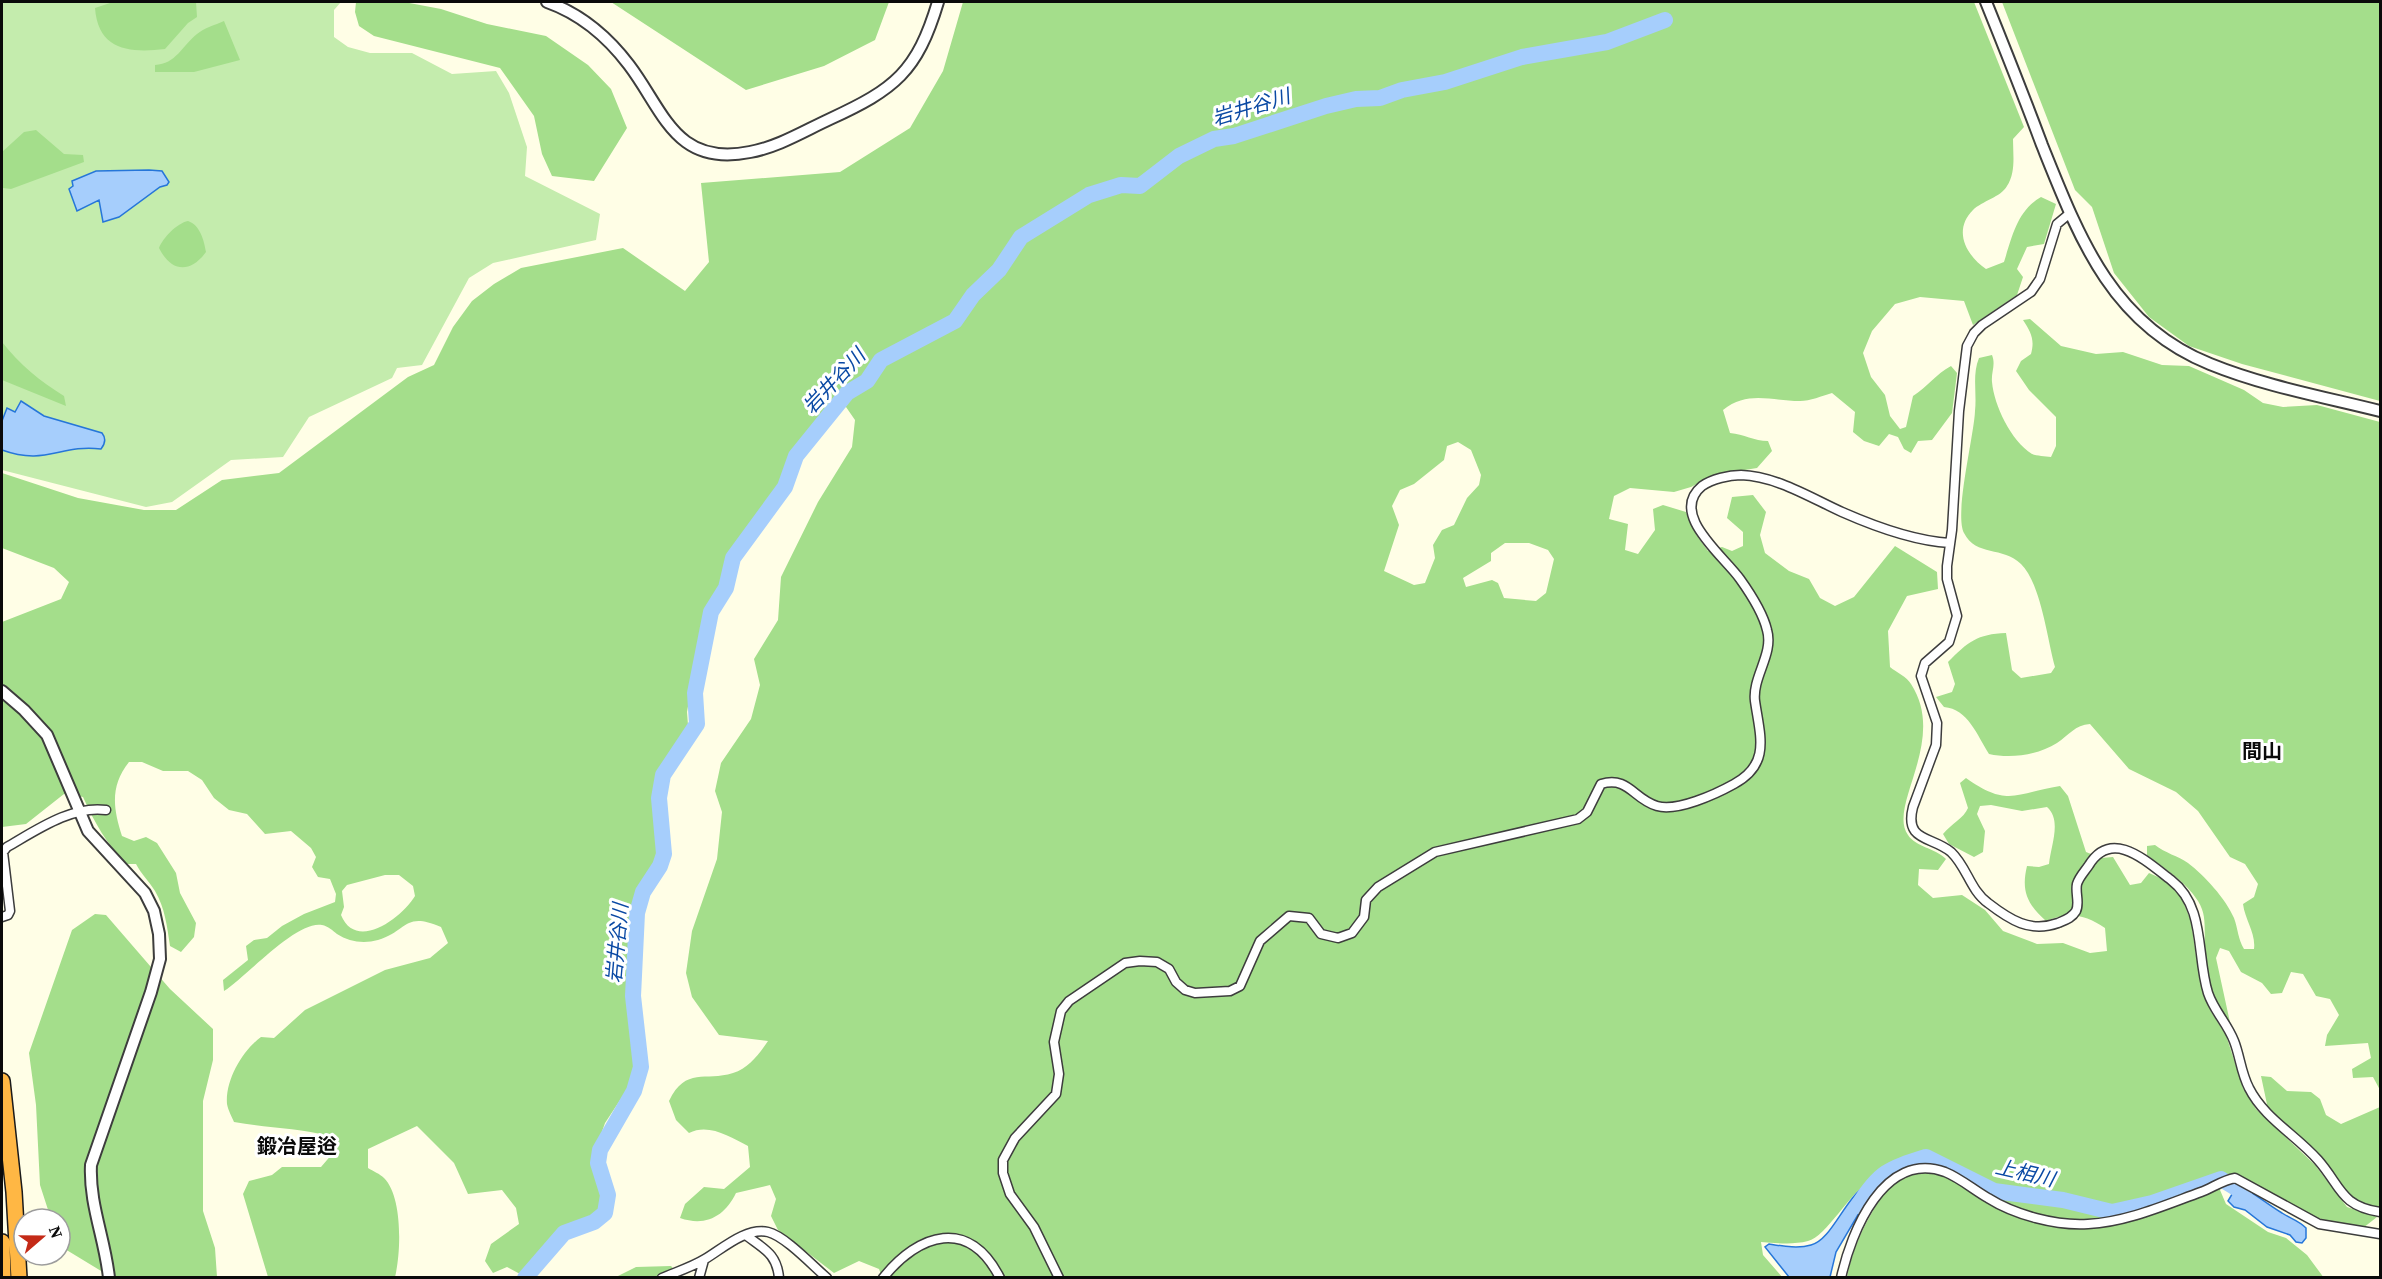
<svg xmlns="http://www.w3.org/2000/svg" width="2382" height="1279" viewBox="0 0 2382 1279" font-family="'Source Serif 4','Noto Sans JP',serif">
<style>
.green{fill:#c4ecad}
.forest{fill:#a4de8b;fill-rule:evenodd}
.water{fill:#a6cefc;stroke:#2676d9;stroke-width:1.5}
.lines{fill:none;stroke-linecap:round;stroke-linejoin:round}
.river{stroke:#a6cefc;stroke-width:16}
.minor-casing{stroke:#3d3d3d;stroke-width:11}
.tertiary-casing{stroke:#3d3d3d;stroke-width:14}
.motorway-casing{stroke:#1b1b1b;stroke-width:18}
.minor{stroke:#fff;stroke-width:8}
.tertiary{stroke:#fff;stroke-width:10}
.motorway{stroke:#ffb744;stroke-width:15}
.labels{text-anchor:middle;stroke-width:6;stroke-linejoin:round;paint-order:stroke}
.water-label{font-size:20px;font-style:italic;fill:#0a49a4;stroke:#fff}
.neighbourhood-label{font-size:20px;font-weight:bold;fill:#0a0a0a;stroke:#fff}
</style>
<rect width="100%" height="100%" fill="#fffee6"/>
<!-- green -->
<path class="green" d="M2,2H341L334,10V37L348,47L370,53H412L452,74L496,71L509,93L527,147L525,176L600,214L596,240L493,263L469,278L422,365L397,368L392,378L309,417L283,457L231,460L172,502L146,507L2,470Z"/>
<!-- forest -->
<path class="forest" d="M113,2H196L197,17L188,23L165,49C131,53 98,51 95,8Z
M356,2H404L441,9L487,24L546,36L588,65L611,89L627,128L594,181L552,176L542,154L534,116L500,68L374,36L359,26L355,12Z
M611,2H889L875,40L824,66L746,90Z
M963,2H1974L2024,127L2013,139C2013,155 2016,172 2007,186C2001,197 1982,201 1973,210C1952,231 1967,256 1986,269L2004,262C2012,237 2017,211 2041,197L2056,204L2044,244L2027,247L2017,269L2023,277L2017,295L1973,325L1964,301L1920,297L1895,304L1872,331L1863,353L1871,377L1885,395L1890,416L1900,429L1906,427L1913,396C1927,387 1936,374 1951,366L1957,373L1952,413L1932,440L1918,441L1911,453L1904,449L1898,437L1889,434L1879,446L1864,441L1853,432L1855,412L1832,393C1822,396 1810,401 1800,401C1771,401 1748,390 1723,410L1730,433C1744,434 1754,441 1768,441L1772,451L1757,468L1714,475L1691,487L1674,492L1630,488L1614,496L1609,519L1628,524L1625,550L1638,554L1655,530L1653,509L1663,505L1686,512L1697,536L1708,551L1722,547L1732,551L1743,546V532L1727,518L1732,497L1753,495L1766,512L1760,535L1765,553L1789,571L1809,579L1820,598L1835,606L1854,597L1895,546L1937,572L1938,589L1907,596L1888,631L1890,667C1896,672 1907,677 1911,684C1948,741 1887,806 1908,835C1916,847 1935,848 1946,859L1938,870L1919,869L1918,885L1933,898L1962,895L1985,910L2003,931L2037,944L2063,943L2090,953L2107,951L2105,928C2084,914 2069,912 2046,921C2027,904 2021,891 2027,866L2039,867L2049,864C2051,845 2062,820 2047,807L2022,811L1991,805L1980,806L1977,814L1985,831L1983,852L1974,857L1949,844L1943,834C1951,824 1964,818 1968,808L1960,783L1966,778C2008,808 2016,793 2060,786L2068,796L2086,852L2101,858L2113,857L2130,885L2141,883L2149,873L2167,881L2182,899L2191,921L2196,956L2210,1010L2226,1035L2243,1088L2256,1109L2315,1165L2347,1207L2377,1217L2363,1228C2315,1223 2271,1198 2227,1178L2220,1190L2226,1204L2268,1232L2286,1238L2307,1255L2324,1278L1847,1277C1853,1246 1867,1218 1885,1192L1872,1179C1850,1192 1826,1237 1808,1241C1793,1245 1776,1243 1761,1242L1763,1255L1783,1278L882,1277L879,1269L859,1261L834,1273L778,1230L771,1216L776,1199L770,1185L736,1193C725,1216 706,1227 680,1218L685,1204L704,1187L724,1189L750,1167L748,1146C730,1137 709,1123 689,1133L676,1120L669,1101C686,1066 705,1082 733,1073C749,1068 759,1054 768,1041L719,1035L692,997L686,973L692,931L717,859L722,812L715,791L721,763L751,719L760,685L754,659L778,620L781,577L818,502L852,447L855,420L846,407L830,410L792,453L781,483L766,510L733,550L718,592L703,618L687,712L688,725L658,775L654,803L660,846L657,864L637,895L629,939L627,983L635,1063L630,1085L605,1123L592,1160L602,1188L601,1211L589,1221L561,1231L520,1274L507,1267L493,1273L485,1261L491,1244L519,1224L516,1208L502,1190L468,1194L454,1163L417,1126L368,1149V1168C373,1171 380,1174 384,1178C403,1197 401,1253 395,1277H268L243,1194L249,1181L272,1175L282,1167H321L333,1153L329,1136C298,1128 266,1128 234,1122C232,1117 228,1110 227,1104C225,1080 243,1050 261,1037L274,1038L305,1010L385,970L430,958L448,943L441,927C404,911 408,931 378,940C364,944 349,942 337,934C333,931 328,926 322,925C297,920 247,976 224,991L223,980L248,960L246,946L254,940L267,938L282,926L304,914L335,902L336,894L330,879L318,877L312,867L316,857L311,848L291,831L265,834L247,814L229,810L214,798L202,780L188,771H163L142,762H129C110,786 113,808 122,836L134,841L146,837L157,843L176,873L180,893L196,923L194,937L181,952L170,946C167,926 165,908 155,891C149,881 141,874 136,864H127C106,844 95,823 83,797L64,794L26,824L2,827V622L61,599L69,582L54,568L2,548V473L78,498L144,510H176L222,480L279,473L408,377L434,365L453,327L472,301L494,284L521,268L623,248L685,291L709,262L701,183L840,172L910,128L943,71ZM1458,442L1471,450L1481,475L1479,485L1467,498L1454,525L1442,530L1433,545L1435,558L1425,583L1414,585L1384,571L1399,525L1392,506L1400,490L1414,484L1444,460L1447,446ZM1505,543H1529L1548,550L1554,559L1546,593L1536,601L1504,598L1498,583L1492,580L1466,587L1463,578L1491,561V553ZM385,875H399L413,886L415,896C402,918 356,952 341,915L344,907L342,891L347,885Z
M2002,2H2380V401L2242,364L2189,346L2149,317L2114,273L2092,207L2075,190Z
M224,21L240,60L194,72H155V65C176,64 182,46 197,34C204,28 215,25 224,21Z
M36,130L64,154L83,155L84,162L11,189L3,188L2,152L24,132Z
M188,221C200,225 204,240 206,252C190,274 171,272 159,248C163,238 177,223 188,221Z
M2030,319L2061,346L2096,354L2123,352L2162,365L2189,366L2244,390L2263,403L2283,407L2317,405L2380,422V1090L2373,1077L2353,1078L2352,1069L2371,1058L2368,1043L2325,1046L2327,1035L2339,1015L2330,999L2316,996L2303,974L2291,972L2282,993L2271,994L2262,983L2241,972L2229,951L2220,948L2216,958L2231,1027C2210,1000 2207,978 2205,945C2204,929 2207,915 2198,901C2185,881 2165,869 2147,855V846L2155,845C2165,853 2178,856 2188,863C2204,875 2226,899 2234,918C2238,929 2238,939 2244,949H2254C2256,933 2245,920 2243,904L2254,897L2258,884L2245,864L2230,857L2198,811L2176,792L2129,769L2090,724C2075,725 2069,735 2057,743C2038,755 2011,759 1989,754C1977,735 1968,709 1944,707L1936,697L1952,692L1955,684L1948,662C1968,642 1977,634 2006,633L2012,670L2021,678L2051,673L2055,667C2047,638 2041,584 2021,564C2003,546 1976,557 1964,533C1954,514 1974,436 1975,411C1977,393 1972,375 1979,358L1992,355C1996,365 1991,372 1992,382C1994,405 2011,441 2032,454C2037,456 2045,456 2051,457L2056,446V417L2029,390L2016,371L2021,361L2031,354C2035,340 2031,332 2023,320Z
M2,342C20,365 40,381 64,396L66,406L2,380Z
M95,914L106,915L170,989L213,1029V1060L203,1101V1211L215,1248L217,1277H111L60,1246V1219H51L40,1185L36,1105L29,1053L72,930Z
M2261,1076L2271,1077L2287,1091L2311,1092L2320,1099L2326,1115L2341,1124L2380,1107V1208L2363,1204L2345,1192L2314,1149L2296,1136L2268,1109Z
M671,1266L681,1277L614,1278L636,1267Z"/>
<!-- water -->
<path class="water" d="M149,170L162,171L169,182L167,185L160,187L119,217L103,222L99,200L77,211L69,189L73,186L72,181L96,171Z
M21,401L44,416L102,433C106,438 105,444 101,449C60,444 46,466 2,450V421L7,408L15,412Z
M2238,1184C2254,1193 2267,1204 2282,1213C2291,1219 2298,1220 2306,1228V1238L2302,1243L2296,1242L2290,1235L2267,1227L2245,1210L2234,1207L2228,1201Z
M1867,1185L1872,1191L1836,1252L1830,1277H1789L1765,1247L1769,1244C1782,1246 1798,1249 1811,1245C1832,1240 1845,1197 1867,1185Z"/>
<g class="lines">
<!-- river -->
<path class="river" d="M1858,1206C1879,1172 1888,1169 1926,1157L1994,1191L2063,1200L2112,1212L2152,1203L2221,1179L2244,1193
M525,1278L564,1233L594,1222L605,1213L608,1195L598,1163L600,1150L634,1091L641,1067L633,996L637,913L643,892L660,866L664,854L659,798L663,775L697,724L695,693L711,612L726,588L733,558L785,487L796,456L847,393L867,381L881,360L955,321L973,295L999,270L1021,237L1089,195L1121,185L1140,186L1179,156L1214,139L1234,136L1326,106L1356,99L1380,98L1402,90L1445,82L1522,57L1607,42L1665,20"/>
<!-- minor casing -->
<g class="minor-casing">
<path id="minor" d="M2069,214L2057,224L2040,279L2031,292L1982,325L1974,333L1967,346L1959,411L1952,530L1947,566V579L1957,616L1949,642L1925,663L1921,676L1937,723L1936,745L1913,807C1904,842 1932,836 1951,852C1967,867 1970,890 1988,903C2010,920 2030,933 2058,923C2065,920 2072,918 2076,911C2080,903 2075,893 2077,884C2079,877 2085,871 2089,865C2112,828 2146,861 2171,880C2206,907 2196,955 2208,993C2214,1011 2227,1023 2234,1041C2240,1056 2241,1073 2249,1088C2264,1118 2296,1135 2318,1160C2341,1186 2340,1206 2380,1212
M2,917L8,915L10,911L3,852L7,847C35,831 72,805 106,810
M747,1236C764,1249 777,1254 779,1278
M662,1278C676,1272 692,1267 705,1259C722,1249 746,1227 768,1232C785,1236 813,1266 827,1278
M699,1278L704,1260
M883,1278C919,1233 969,1217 1000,1278
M1059,1278L1034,1227L1010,1194L1003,1173V1160L1015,1138L1056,1094L1059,1074L1054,1042L1061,1011L1069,1001L1125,963L1140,961L1157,962L1169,969L1176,982L1185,990L1195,993L1230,991L1240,986L1260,941L1289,916L1309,918L1321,934L1338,938L1352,933L1364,917L1366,900L1378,887L1435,852L1578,819L1587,812L1601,784C1629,776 1633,799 1657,806C1677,812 1716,794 1734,784C1771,764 1760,736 1755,701C1752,677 1774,654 1767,630C1763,613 1750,593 1740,579C1724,556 1668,514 1702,486C1712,479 1729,475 1741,475C1776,476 1811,498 1842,512C1876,527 1914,541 1950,543
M1841,1278C1851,1232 1884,1150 1945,1172C1960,1178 1974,1190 1988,1198C2015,1215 2056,1226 2088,1224C2127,1222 2165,1205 2201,1192C2212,1188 2223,1180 2235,1178L2319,1224L2380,1234"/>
</g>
<!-- tertiary casing -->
<g class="tertiary-casing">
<path id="tertiary" d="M547,2C581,14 607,36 629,65C664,111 675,167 750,152C778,147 804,131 830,119C895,89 917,72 938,2
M1986,2C2005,49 2024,97 2042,145C2079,237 2111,324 2210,364C2264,386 2324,397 2380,411
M2,691L24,710L47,735L88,831L145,893L154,911L159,934L160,959L151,992L91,1165C89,1204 105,1239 109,1278"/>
</g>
<!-- motorway casing -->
<g class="motorway-casing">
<path id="motorway" d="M2,1081L14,1192L19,1278
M2,1242L3,1278"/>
</g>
<!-- minor -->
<use href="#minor" class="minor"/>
<!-- tertiary -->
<use href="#tertiary" class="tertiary"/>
<!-- motorway -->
<use href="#motorway" class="motorway"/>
</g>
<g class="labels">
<!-- water labels -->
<g class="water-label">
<text transform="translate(1251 107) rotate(-17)" y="7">岩井谷川</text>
<text transform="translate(834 381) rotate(-47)" y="7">岩井谷川</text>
<text transform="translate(617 943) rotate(-85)" y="7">岩井谷川</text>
<text transform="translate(2025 1173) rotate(13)" y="7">上相川</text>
</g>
<!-- neighbourhood labels -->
<g class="neighbourhood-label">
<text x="2262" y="758">間山</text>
<text x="297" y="1153">鍛冶屋逧</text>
</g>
</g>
<!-- border -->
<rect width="2382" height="1279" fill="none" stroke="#0a0a0a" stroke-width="6"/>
<!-- north arrow -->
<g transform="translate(42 1237) rotate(70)"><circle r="28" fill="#ffffff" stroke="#9d9d9d" stroke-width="1.5"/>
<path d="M0-4.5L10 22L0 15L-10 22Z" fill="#c42a17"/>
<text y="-9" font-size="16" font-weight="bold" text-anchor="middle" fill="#0a0a0a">N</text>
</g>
</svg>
